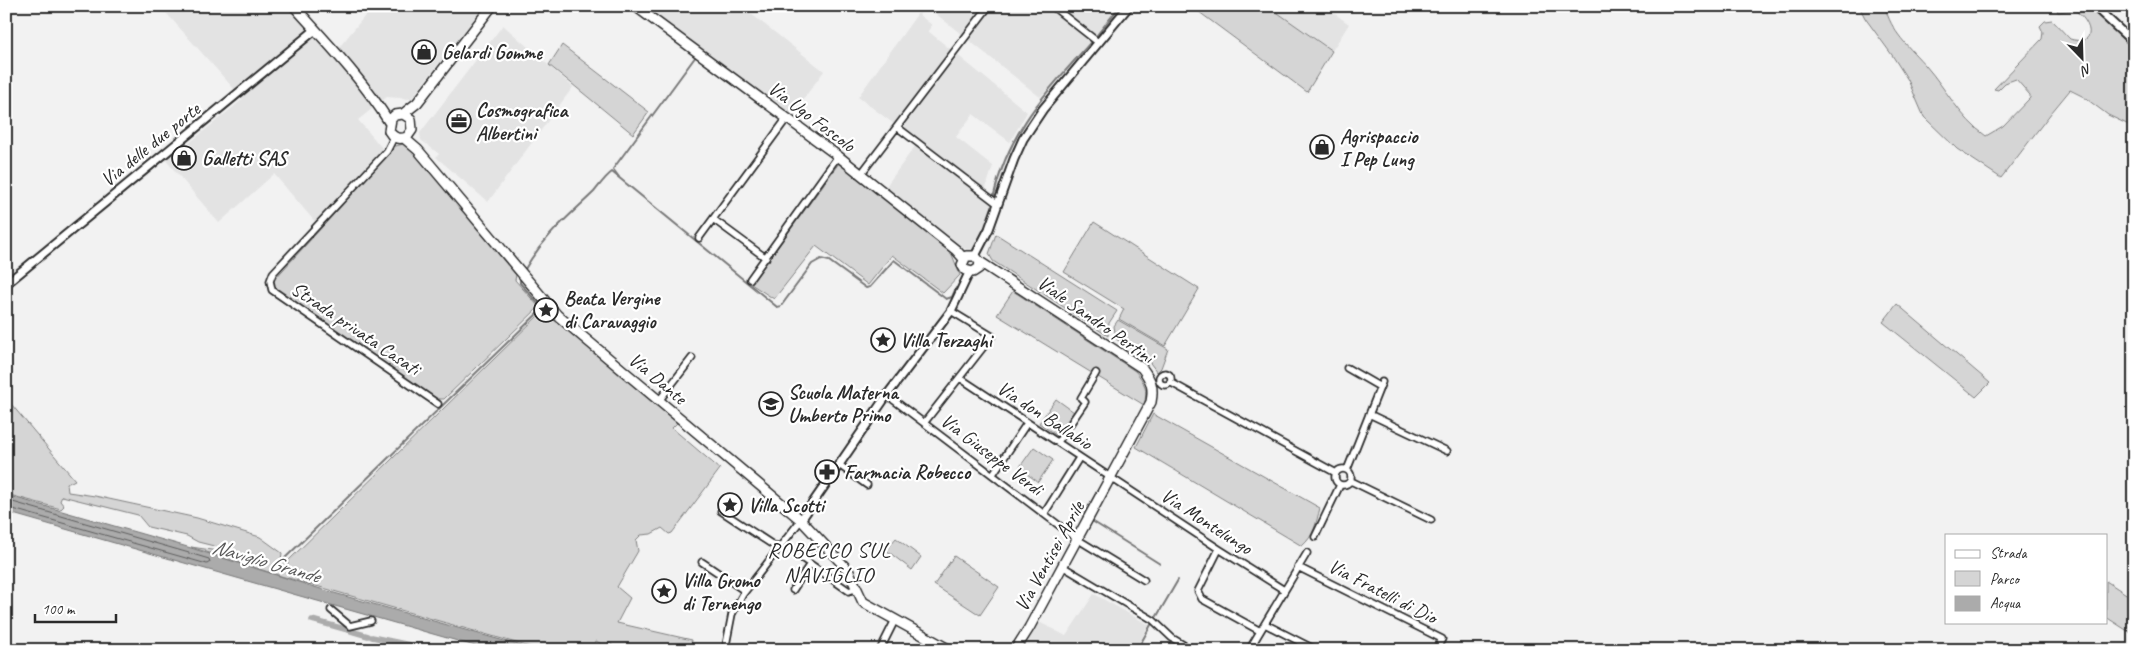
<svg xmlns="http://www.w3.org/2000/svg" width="2140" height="656" viewBox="0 0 2140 656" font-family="Caveat,sans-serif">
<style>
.built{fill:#e3e3e3}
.green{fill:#d5d5d5;stroke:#808080}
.water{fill:#ababab;stroke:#787878}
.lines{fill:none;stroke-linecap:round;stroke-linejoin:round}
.shore{stroke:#5e5e5e;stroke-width:1}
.stream{stroke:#787878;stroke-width:2}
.canal{stroke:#ababab;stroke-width:5.5}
.minor-casing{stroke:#2b2b2b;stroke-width:9}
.tertiary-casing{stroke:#2b2b2b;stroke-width:11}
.primary-casing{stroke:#2b2b2b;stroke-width:12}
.minor{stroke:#fff;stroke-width:5.5}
.tertiary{stroke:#fff;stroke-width:7}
.primary{stroke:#fff;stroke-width:9}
.labels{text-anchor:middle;stroke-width:4.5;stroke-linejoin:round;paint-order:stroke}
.poi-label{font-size:20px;font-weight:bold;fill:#2b2b2b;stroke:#fff;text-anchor:start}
.street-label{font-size:20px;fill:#2b2b2b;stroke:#fff}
.water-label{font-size:21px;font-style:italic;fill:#585858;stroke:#fff}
.quarter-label{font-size:22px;letter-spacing:1px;fill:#2b2b2b;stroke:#fff}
</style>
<rect width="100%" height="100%" fill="#f2f2f2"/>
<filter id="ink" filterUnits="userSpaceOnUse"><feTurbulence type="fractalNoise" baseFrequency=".02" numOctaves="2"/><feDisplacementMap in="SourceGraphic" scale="10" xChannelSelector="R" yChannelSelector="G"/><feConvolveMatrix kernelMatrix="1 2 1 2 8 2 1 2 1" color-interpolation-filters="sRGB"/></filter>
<g filter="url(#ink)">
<!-- built -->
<path class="built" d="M160,6H289L332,56L373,6H484L411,99L387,97L358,120L383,149L382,154L317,224L274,174L219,223L164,158L184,141L188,144L243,99Z
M644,6H741L824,71L791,116Z
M923,6H925L919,15L932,25L928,31L1027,112L1010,142L973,114L956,137L993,166L983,197L993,205L975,252L968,251L884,189L918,142L858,97Z
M926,6H1121L1090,45L1040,97Z
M1268,6H1324L1349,24L1332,51Z
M503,25L573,87L488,202L436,157L439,154L421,140L420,133Z
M1094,594L1149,625L1135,650H1020L1039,622L1066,636Z"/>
<!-- green -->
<path class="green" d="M1191,6H1268L1332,51L1307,92Z
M1859,6H1885C1890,31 1910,48 1926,66C1946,89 1960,118 1986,136L2003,126L2030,98V95L2016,79L2005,83L1998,90L1994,89L2042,39L2043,32L2040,26L2045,21L2052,20L2070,39C2099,47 2091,20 2074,10L2058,12L2057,11L2061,6H2091L2134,47V124L2129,125L2108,115L2084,97L2070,90C2046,118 2024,149 2001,178L1957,149L1924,117L1908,80L1892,55L1865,18Z
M562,45L649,112L633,134L549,65Z
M403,144L410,146L516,275L515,280L539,307L444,399H437L275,289L272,282L396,146Z
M839,163L949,247L960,275L943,293L892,255L868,285L816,246L774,299L751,284Z
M1094,222L1199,289L1165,346L1119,319L1124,309L1064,272Z
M996,234L1117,311L1109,323L1108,336L993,261L989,254Z
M1013,291L1135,371C1145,382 1148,390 1144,405L997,315Z
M1897,304L1990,383L1976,397L1883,322Z
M545,309L562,326L679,421L672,428L720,469L672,533L669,534L662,528L651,534L641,535L636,540L638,551L617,587L630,598L617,623L692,640L690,650H610L612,644L609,643L607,647L596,641L591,650H562L554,645L551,650H541L281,576L191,547L225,552L230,550L198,542L187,536L148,527L138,515L62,496L60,501L64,506L61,509L6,494V398L75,480L67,484L68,492L95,496L197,518L260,537L282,553L281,560L288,564V561Z
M1118,320L1168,349L1161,368L1157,372L1147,359L1116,339L1114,326Z
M1056,399L1074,412L1057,436L1039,423Z
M1153,414L1320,508C1316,523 1314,536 1302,546L1136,447Z
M1034,447L1053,460L1038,482L1019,468Z
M896,538L921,557L912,570L886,550Z
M954,556L999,587L980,615L934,585Z
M2106,581L2134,599V635L2106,617Z"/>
<!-- water -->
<path class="water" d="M6,495L191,548L327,591L536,650H489L6,512Z"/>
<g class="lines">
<!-- shore -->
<path class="shore" d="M6,500L189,553L209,559L210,562L207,564L6,507"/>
<!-- stream -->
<path class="stream" d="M1097,35L1120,6
M619,177L613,169L696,56
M993,199C1008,130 1046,93 1091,42
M525,269C544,236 567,218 594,192C600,185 605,177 612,172L777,307L781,306L812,264L821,259L829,261L866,288L870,287L894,260L946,299L952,297L956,288
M1085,518L1083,517L1098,490
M1092,521L1160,564
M282,561L541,310V307L520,283V279
M1157,616L1178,580
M1137,650L1152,623"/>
<!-- canal -->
<path class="canal" d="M312,620L348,630
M351,631L368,636
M372,637L424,648"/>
<!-- minor casing -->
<g class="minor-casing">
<path id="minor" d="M1052,6L1099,43
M897,127L998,204
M394,137L387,151L273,273L270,281L272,290L438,404
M861,174L989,6
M713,219L766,258
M699,238L787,118
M750,279L838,156
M1347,368L1380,387
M1159 379a6 6 0 1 1 12 0a6 6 0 1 1-12 0Z
M960,378L1219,549L1284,590
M1170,382L1336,473
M887,395L1077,539L1144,580
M658,402L692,358
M1369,414L1447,451
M924,423L992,336L951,311
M1058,442L1085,402L1081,398L1096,373
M838,464L867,485
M1335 477a8 8 0 1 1 16 0a8 8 0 1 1-16 0Z
M1347,470L1382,382
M993,474L1027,423
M1351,481L1431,520
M721,511L779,549
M1044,514L1079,458
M1315,537L1340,485
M818,540L803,559L849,591L857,588
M1219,549L1198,591L1202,599L1260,631
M702,562L745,591
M1062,566L1153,620L1172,638L1192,650
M1298,567L1442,639L1436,650
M793,590L810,564
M331,610L350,626L371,621
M1265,624L1316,650
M725,650L732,614L743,594L801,520
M880,650L895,620
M1249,650L1307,553"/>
</g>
<!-- tertiary casing -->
<g class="tertiary-casing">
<path id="tertiary" d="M2094,6L2134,43
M975,256L989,229L1014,159L1023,139L1043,109L1129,6
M6,284L315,30
M801,520L887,395L951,311L969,273"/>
</g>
<!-- primary casing -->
<g class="primary-casing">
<path id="primary" d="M294,6C327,43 363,80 389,122
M635,6L838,156L956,250L964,259
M403,114L411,119L412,130L407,137C399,140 393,138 389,131L391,119L395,115L403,114L417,103L492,6
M404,138L418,150L557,315L801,520L848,570L863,602L950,650
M980,262L979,268L973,272L965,270L962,265L966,256H975L980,262L1142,368C1151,380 1154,387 1151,402L1029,628L1015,650"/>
</g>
<!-- minor -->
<use href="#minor" class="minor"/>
<!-- tertiary -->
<use href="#tertiary" class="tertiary"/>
<!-- primary -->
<use href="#primary" class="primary"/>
</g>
</g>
<!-- icons -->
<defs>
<g id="shop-ring" transform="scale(1.25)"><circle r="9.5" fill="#fff" stroke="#2b2b2b" stroke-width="1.5"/><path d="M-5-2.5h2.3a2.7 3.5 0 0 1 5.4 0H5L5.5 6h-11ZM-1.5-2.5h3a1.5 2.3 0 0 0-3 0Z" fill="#2b2b2b"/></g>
<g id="office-ring" transform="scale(1.25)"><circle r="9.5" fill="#fff" stroke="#2b2b2b" stroke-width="1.5"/><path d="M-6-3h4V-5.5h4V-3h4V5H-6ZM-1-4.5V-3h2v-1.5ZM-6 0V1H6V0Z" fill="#2b2b2b"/></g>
<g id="sight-ring" transform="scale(1.25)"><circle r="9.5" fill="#fff" stroke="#2b2b2b" stroke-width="1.5"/><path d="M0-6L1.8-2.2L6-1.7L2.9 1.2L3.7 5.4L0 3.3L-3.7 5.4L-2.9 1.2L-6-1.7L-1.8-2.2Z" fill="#2b2b2b"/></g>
<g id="school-ring" transform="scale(1.25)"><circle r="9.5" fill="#fff" stroke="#2b2b2b" stroke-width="1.5"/><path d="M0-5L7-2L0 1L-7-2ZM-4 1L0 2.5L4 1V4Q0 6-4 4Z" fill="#2b2b2b"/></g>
<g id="pharmacy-ring" transform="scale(1.25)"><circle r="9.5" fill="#fff" stroke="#2b2b2b" stroke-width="1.5"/><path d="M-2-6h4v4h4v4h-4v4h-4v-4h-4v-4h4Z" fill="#2b2b2b"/></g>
</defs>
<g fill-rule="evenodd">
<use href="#shop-ring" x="424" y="52"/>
<use href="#office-ring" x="459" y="121"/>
<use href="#shop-ring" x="1322" y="147"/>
<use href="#shop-ring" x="184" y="158"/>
<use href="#sight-ring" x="546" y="310"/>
<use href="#sight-ring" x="883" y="340"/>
<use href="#school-ring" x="771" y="404"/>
<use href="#pharmacy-ring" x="827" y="472"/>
<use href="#sight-ring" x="730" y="505"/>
<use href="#sight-ring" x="664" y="591"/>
</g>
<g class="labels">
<!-- poi labels -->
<g class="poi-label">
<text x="442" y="59">Gelardi Gomme</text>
<text x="476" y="117">Cosmografica<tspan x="476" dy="23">Albertini</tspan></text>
<text x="1340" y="143">Agrispaccio<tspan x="1340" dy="23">I Pep Lung</tspan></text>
<text x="202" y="165">Galletti SAS</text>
<text x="564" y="305">Beata Vergine<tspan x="564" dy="23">di Caravaggio</tspan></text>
<text x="900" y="347">Villa Terzaghi</text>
<text x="788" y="399">Scuola Materna<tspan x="788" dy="23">Umberto Primo</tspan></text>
<text x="844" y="479">Farmacia Robecco</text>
<text x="748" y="512">Villa Scotti</text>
<text x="682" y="587">Villa Gromo<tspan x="682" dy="23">di Ternengo</tspan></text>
</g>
<!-- street labels -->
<g class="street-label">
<text transform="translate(812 116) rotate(37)" y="7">Via Ugo Foscolo</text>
<text transform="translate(150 144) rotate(-39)" y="7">Via delle due porte</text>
<text transform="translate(1096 319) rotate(35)" y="7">Viale Sandro Pertini</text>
<text transform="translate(356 328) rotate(34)" y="7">Strada privata Casati</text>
<text transform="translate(658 378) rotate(40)" y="7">Via Dante</text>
<text transform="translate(1045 415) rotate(33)" y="7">Via don Ballabio</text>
<text transform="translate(992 454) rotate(37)" y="7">Via Giuseppe Verdi</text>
<text transform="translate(1207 521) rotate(33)" y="7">Via Montelungo</text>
<text transform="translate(1049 556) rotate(-61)" y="7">Via Ventisei Aprile</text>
<text transform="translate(1383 591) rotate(27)" y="7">Via Fratelli di Dio</text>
</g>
<!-- water labels -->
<g class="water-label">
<text transform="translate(266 561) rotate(16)" y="7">Naviglio Grande</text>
</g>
<!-- quarter labels -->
<g class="quarter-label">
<text x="829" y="557">ROBECCO SUL<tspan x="829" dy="25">NAVIGLIO</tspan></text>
</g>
</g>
<!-- margin -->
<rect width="2140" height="656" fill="none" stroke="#fff" stroke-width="25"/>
<rect x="12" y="12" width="2115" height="631" fill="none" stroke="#2b2b2b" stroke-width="2" filter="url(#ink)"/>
<!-- legend -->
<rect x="1945" y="534" width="162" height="90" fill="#ffffff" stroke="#aaaaaa"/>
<rect x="1955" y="550" width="25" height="8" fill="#ffffff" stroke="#aaaaaa"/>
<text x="1990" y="558" font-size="15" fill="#2b2b2b">Strada</text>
<rect x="1955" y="571" width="25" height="15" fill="#d5d5d5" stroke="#aaaaaa"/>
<text x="1990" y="584" font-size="15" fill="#2b2b2b">Parco</text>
<rect x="1955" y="596" width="25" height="15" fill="#ababab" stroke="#aaaaaa"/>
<text x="1990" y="608" font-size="15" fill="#2b2b2b">Acqua</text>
<!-- north arrow -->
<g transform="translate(2082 58) rotate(157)" stroke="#ffffff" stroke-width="4" paint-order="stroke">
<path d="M0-4L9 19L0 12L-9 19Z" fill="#2b2b2b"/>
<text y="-8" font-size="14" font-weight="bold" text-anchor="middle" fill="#2b2b2b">N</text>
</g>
<!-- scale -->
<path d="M35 614v8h81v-8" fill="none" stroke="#2b2b2b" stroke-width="2.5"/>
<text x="42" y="614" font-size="15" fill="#2b2b2b" stroke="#ffffff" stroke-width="4" paint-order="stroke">100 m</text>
</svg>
